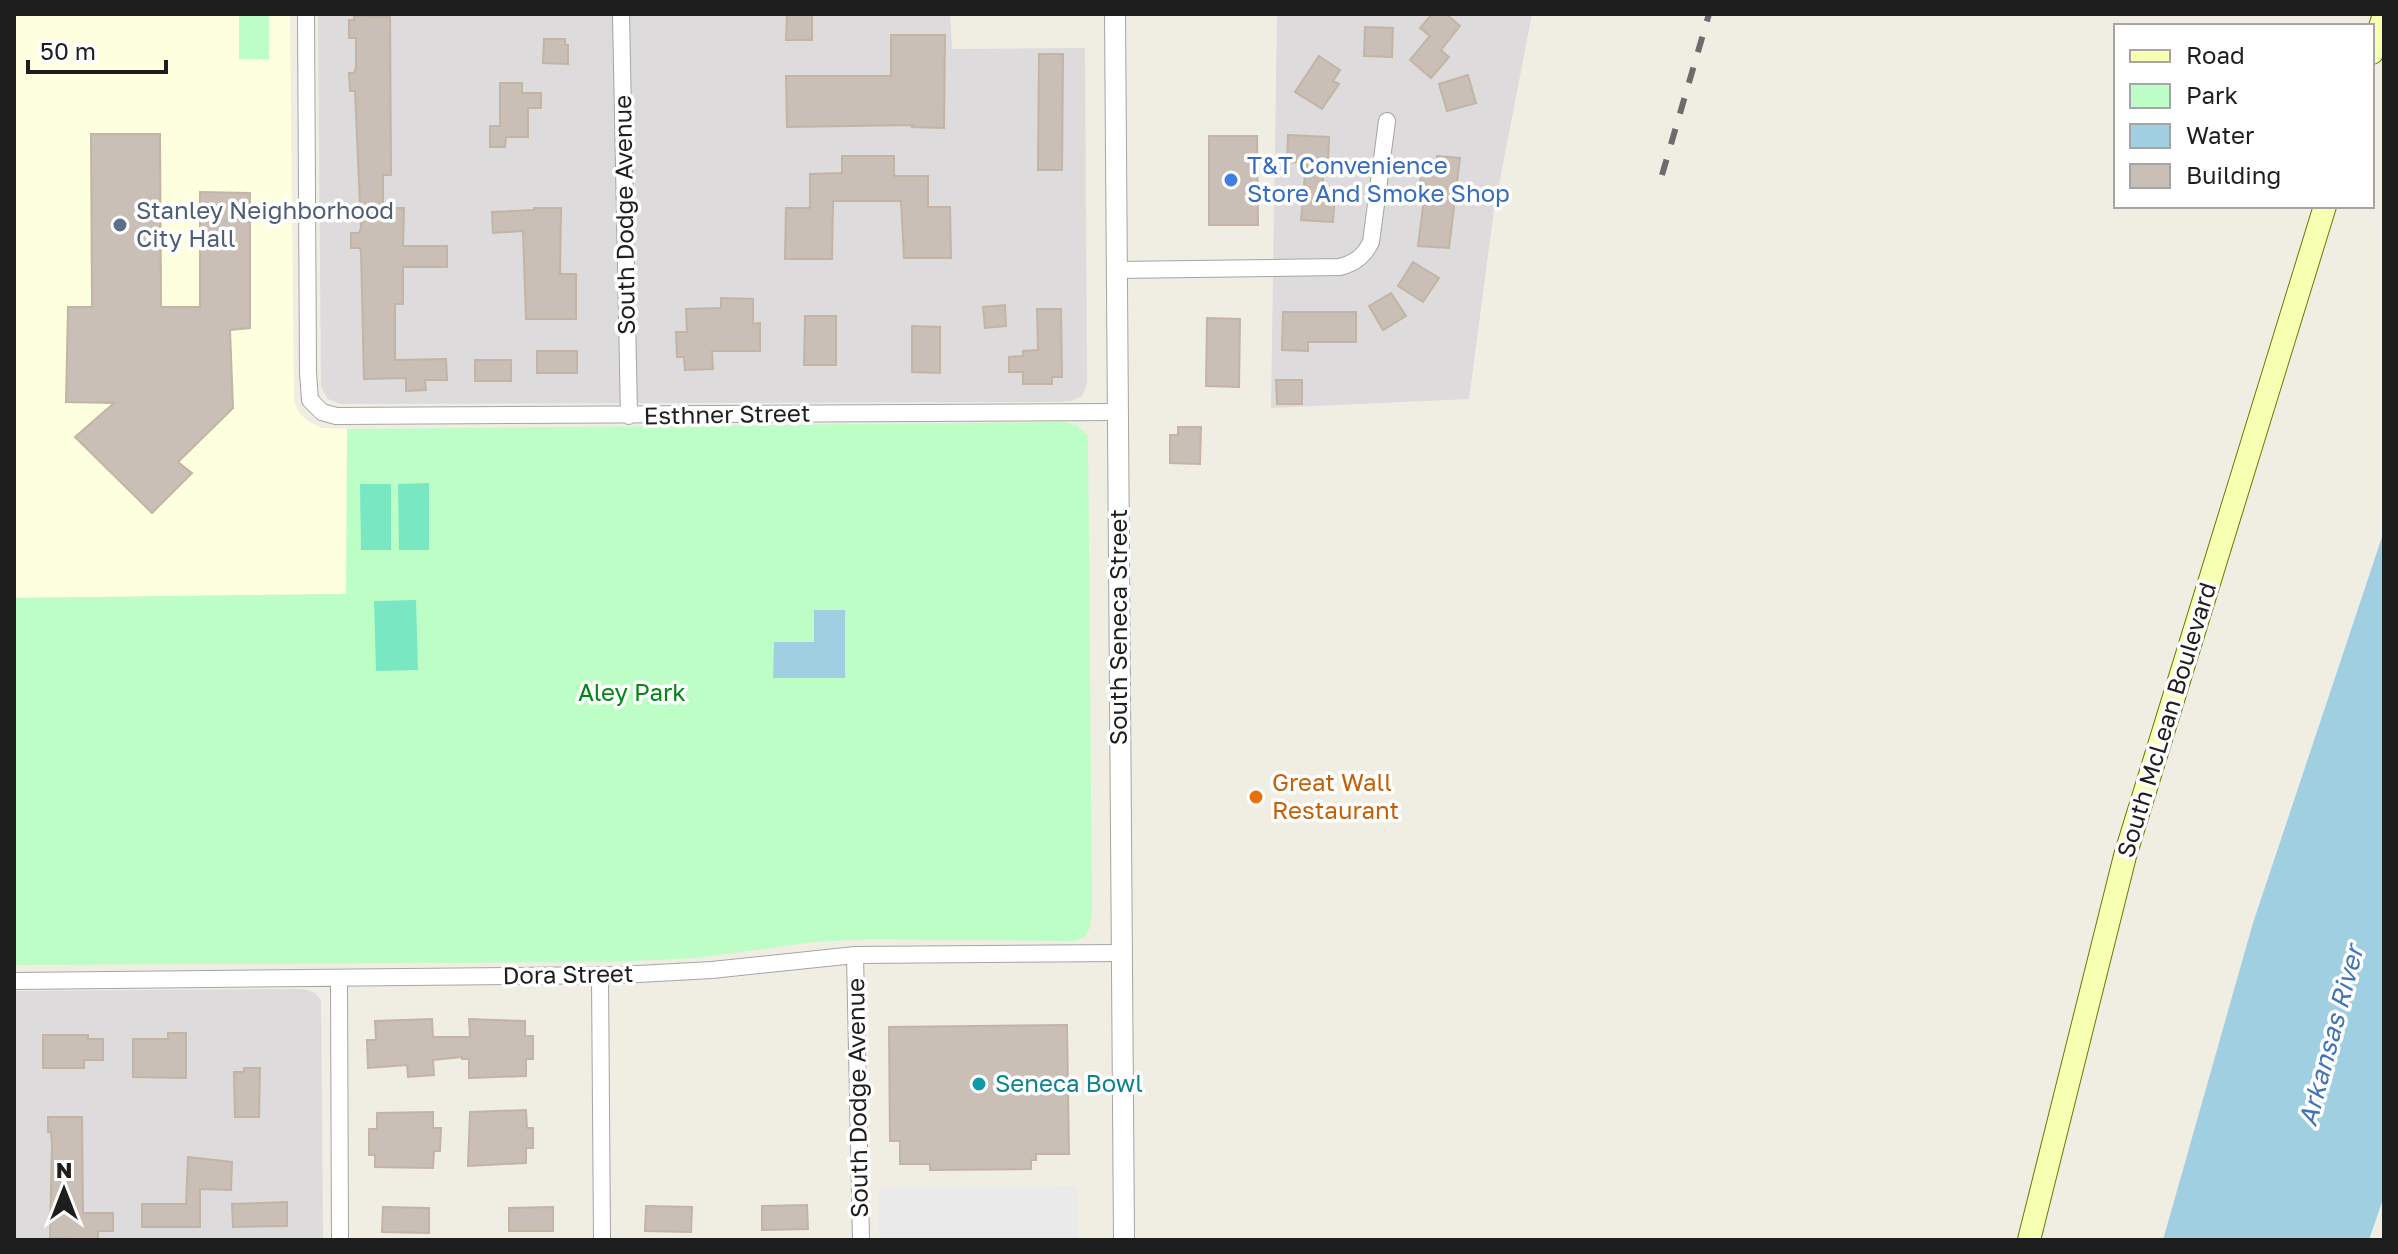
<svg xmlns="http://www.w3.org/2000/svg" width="2398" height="1254" viewBox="0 0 2398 1254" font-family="'Golos Text',sans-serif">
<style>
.residential{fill:#dddbdb}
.education{fill:#fdffde}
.park{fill:#bcfec6}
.pitch{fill:#7ae7c3}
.parking{fill:#eaeaea}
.water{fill:#a0cfe2}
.building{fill:#c9bfb6;stroke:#c3b4a4;stroke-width:2}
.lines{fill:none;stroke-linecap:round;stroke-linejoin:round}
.minor-casing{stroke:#a5a5a5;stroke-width:18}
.tertiary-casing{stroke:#a5a5a5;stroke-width:22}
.secondary-casing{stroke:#667b00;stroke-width:24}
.minor{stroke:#fff;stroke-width:16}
.tertiary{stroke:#fff;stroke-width:20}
.secondary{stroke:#f7ffb3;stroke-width:22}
.rail{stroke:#6c6c6c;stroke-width:6;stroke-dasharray:16 16;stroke-linecap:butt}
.shop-dot{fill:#3f7fe0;stroke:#fff;stroke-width:3}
.service-dot{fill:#5c6f8a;stroke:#fff;stroke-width:3}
.food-dot{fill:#e8710a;stroke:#fff;stroke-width:3}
.culture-dot{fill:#0f9aa8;stroke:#fff;stroke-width:3}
.labels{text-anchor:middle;stroke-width:7;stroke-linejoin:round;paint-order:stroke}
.shop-label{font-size:24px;fill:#366cbe;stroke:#fff;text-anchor:start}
.service-label{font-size:24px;fill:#4e5e75;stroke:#fff;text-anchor:start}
.street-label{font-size:24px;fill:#1e1e1e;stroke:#fff}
.park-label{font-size:24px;fill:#018714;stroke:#fff}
.food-label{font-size:24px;fill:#c56008;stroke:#fff;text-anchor:start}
.culture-label{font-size:24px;fill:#0d838f;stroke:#fff;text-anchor:start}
.water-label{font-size:26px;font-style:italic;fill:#4275b7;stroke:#fff}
</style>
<rect width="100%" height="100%" fill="#f0ede3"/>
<!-- residential -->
<path class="residential" d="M318,14H950L952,49L1085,48L1087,384L1082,396L1072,401L1057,402L341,404L328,399L321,387Z
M1277,14H1532L1494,210L1469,399L1271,408Z
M304,989L315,993L321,1000L323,1240H14V991Z"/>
<!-- education -->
<path class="education" d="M14,14H290L294,401L299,413L308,421L322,428L347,429V594L14,598Z"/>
<!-- park -->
<path class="park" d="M239,14H269V59H239Z
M1064,422L1077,425L1088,436L1092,913L1090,927L1085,937L1075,941L871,939L814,942L696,958L611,962L14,965V598L346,594L347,429Z"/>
<!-- pitch -->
<path class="pitch" d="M429,483V550H399L398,484Z
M360,484H391V550H361Z
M416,600L418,670L376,671L374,601Z"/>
<!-- parking -->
<path class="parking" d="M1077,1186L1078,1240H879L878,1189Z"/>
<!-- water -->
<path class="water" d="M2384,531V1196L2369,1240H2163L2253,923Z
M814,610H845V678H773L774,642H814Z"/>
<!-- building -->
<path class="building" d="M787,14H812V40H786Z
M1432,14H1446L1460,26L1441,50L1449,57L1431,78L1410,60L1430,36L1420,28Z
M354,16L390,17L391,175H383V208H404L403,246H447V267H403V304H395V360L446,359L447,380H425L426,390L406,391V378L364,379L361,252L360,248H351V233H359L361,228L355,91H350L349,73H354L356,67V38H349V20H354Z
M1365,27L1393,28L1392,57L1364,56Z
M891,35H945L944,128L912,127L913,125L787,127L786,76H891Z
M544,39H565V45H568V64L543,63Z
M1039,54H1063L1062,170H1038Z
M1319,56L1340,70L1333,81L1339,84L1322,109L1295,92Z
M1468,75L1476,103L1447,111L1439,84Z
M500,83H522V93H541V108H528V137H506L505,147H490V126H500Z
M91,134H160L161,307H200V192L250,193V328L230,330L233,408L178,462L192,473L152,513L75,437L114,403L66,402L68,307H92Z
M1288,135L1329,137L1328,164H1324L1322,193L1335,194L1333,222L1301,220L1306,163L1287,162Z
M1209,136H1257L1258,225H1209Z
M842,156H894V176H928V207H950L951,258H904L901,201H833L832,259H785L786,208H810V174L842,173Z
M1437,156L1460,158L1449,248L1418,246L1426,184H1420L1421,166L1436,167Z
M534,208H561L560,274H576V319H526L523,231L493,233L492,212L534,210Z
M1413,262L1439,278L1423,302L1398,286Z
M1391,293L1406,316L1383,330L1369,306Z
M721,298L753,299V324L760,323V351H712L713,369L685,370L684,357H677L676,332H687L686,309L721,308Z
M1005,305L1006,326L985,328L983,307Z
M1037,309H1061L1062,377H1052V384H1023V372H1009V357L1023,356V351L1038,350Z
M1283,312H1356V342H1308V351L1282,350Z
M805,316H836V365H804Z
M1207,318L1240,319L1239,387L1206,386Z
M912,326L940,327V373L912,372Z
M537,351H577V373H537Z
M475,360H511V381H475Z
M1276,380H1302V404H1277Z
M1178,427H1201L1200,464L1170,463V435H1178Z
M432,1019L433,1037H470L469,1019L525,1021V1036H533V1059H526V1076L469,1078V1059H462V1057L433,1060L434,1075L408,1077L407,1065L368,1068L367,1040H376L375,1021Z
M1067,1025L1069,1154H1036V1160H1031V1169L930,1170V1164H900V1141H890L889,1027Z
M168,1033H186V1078L133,1077V1039H168Z
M43,1035H88V1039H103V1060H84V1068H43Z
M244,1068H260L259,1117H235L234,1072H244Z
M526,1110L527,1128H533V1148H526V1163L468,1166L470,1112Z
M433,1112V1128H441L440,1151H434L433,1168L375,1167V1155H369V1129H377V1113Z
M48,1117H82L83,1213H113V1231H98V1240L50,1238L52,1145L51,1132H48Z
M188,1157L232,1162L231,1190L200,1189V1227H142V1204H186Z
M287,1202V1226L233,1227L232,1204Z
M807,1205L808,1229L762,1230V1206Z
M646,1206L692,1207L691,1232L645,1231Z
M383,1207L429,1208V1233L382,1232Z
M553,1207V1231H509V1208Z"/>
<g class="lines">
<!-- minor casing -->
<g class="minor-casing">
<path id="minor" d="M306,14L308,372L310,400L322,412L336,416L1117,412
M621,14L629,416
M1116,270L1340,267C1355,263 1364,256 1371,242L1387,121
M855,955L861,1240
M600,975L602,1240
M339,978L340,1240
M14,981L620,975L712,970L855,955L1121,953"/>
</g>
<!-- tertiary casing -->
<g class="tertiary-casing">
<path id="tertiary" d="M1115,14L1124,1240"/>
</g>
<!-- secondary casing -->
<g class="secondary-casing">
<path id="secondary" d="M2372,53L2384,14
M2029,1240L2125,856L2325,206"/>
</g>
<!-- minor -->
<use href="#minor" class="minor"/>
<!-- tertiary -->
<use href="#tertiary" class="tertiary"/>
<!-- secondary -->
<use href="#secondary" class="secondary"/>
<!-- rail -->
<path class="rail" d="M1662,175L1709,14"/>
</g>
<!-- markers -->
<circle class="shop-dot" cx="1231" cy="180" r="8"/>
<circle class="service-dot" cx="120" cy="225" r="8"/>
<circle class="food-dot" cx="1256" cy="797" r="8"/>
<circle class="culture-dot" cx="979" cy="1084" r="8"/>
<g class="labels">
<!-- shop labels -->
<g class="shop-label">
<text x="1247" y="174">T&amp;T Convenience<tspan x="1247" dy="28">Store And Smoke Shop</tspan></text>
</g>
<!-- service labels -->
<g class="service-label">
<text x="136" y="219">Stanley Neighborhood<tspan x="136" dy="28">City Hall</tspan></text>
</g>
<!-- street labels -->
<g class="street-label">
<text transform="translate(625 215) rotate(-91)" y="8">South Dodge Avenue</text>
<text transform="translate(727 415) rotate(-1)" y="8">Esthner Street</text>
<text transform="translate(1119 627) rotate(-90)" y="8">South Seneca Street</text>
<text transform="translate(2167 720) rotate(-73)" y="8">South McLean Boulevard</text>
<text transform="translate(568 975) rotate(-1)" y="8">Dora Street</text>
<text transform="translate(858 1098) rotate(-91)" y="8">South Dodge Avenue</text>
</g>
<!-- park labels -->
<g class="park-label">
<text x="632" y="701">Aley Park</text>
</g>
<!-- food labels -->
<g class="food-label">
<text x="1272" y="791">Great Wall<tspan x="1272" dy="28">Restaurant</tspan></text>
</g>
<!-- culture labels -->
<g class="culture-label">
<text x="995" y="1092">Seneca Bowl</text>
</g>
<!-- water labels -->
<g class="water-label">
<text transform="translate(2331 1036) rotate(-75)" y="9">Arkansas River</text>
</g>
</g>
<!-- border -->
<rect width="2398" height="1254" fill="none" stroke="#1e1e1e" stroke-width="32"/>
<!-- legend -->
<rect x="2114" y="24" width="260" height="184" fill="#ffffff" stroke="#a5a5a5" stroke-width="2"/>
<rect x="2130" y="50" width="40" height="12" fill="#f7ffb3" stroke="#a5a5a5" stroke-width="2"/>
<text x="2186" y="64" font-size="24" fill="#1e1e1e">Road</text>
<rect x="2130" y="84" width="40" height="24" fill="#bcfec6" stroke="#a5a5a5" stroke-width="2"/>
<text x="2186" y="104" font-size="24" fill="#1e1e1e">Park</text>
<rect x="2130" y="124" width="40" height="24" fill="#a0cfe2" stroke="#a5a5a5" stroke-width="2"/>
<text x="2186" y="144" font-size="24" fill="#1e1e1e">Water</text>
<rect x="2130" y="164" width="40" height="24" fill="#c9bfb6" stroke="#a5a5a5" stroke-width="2"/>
<text x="2186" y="184" font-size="24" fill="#1e1e1e">Building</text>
<!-- north arrow -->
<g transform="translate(64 1190)" stroke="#ffffff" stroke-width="6" paint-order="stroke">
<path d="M0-6L14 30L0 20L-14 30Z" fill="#1e1e1e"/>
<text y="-12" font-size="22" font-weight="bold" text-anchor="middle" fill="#1e1e1e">N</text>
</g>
<!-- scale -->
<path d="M28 60v12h138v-12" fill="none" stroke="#1e1e1e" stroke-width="4"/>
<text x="40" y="60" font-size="24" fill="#1e1e1e" stroke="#ffffff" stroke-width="6" paint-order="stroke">50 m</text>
</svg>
